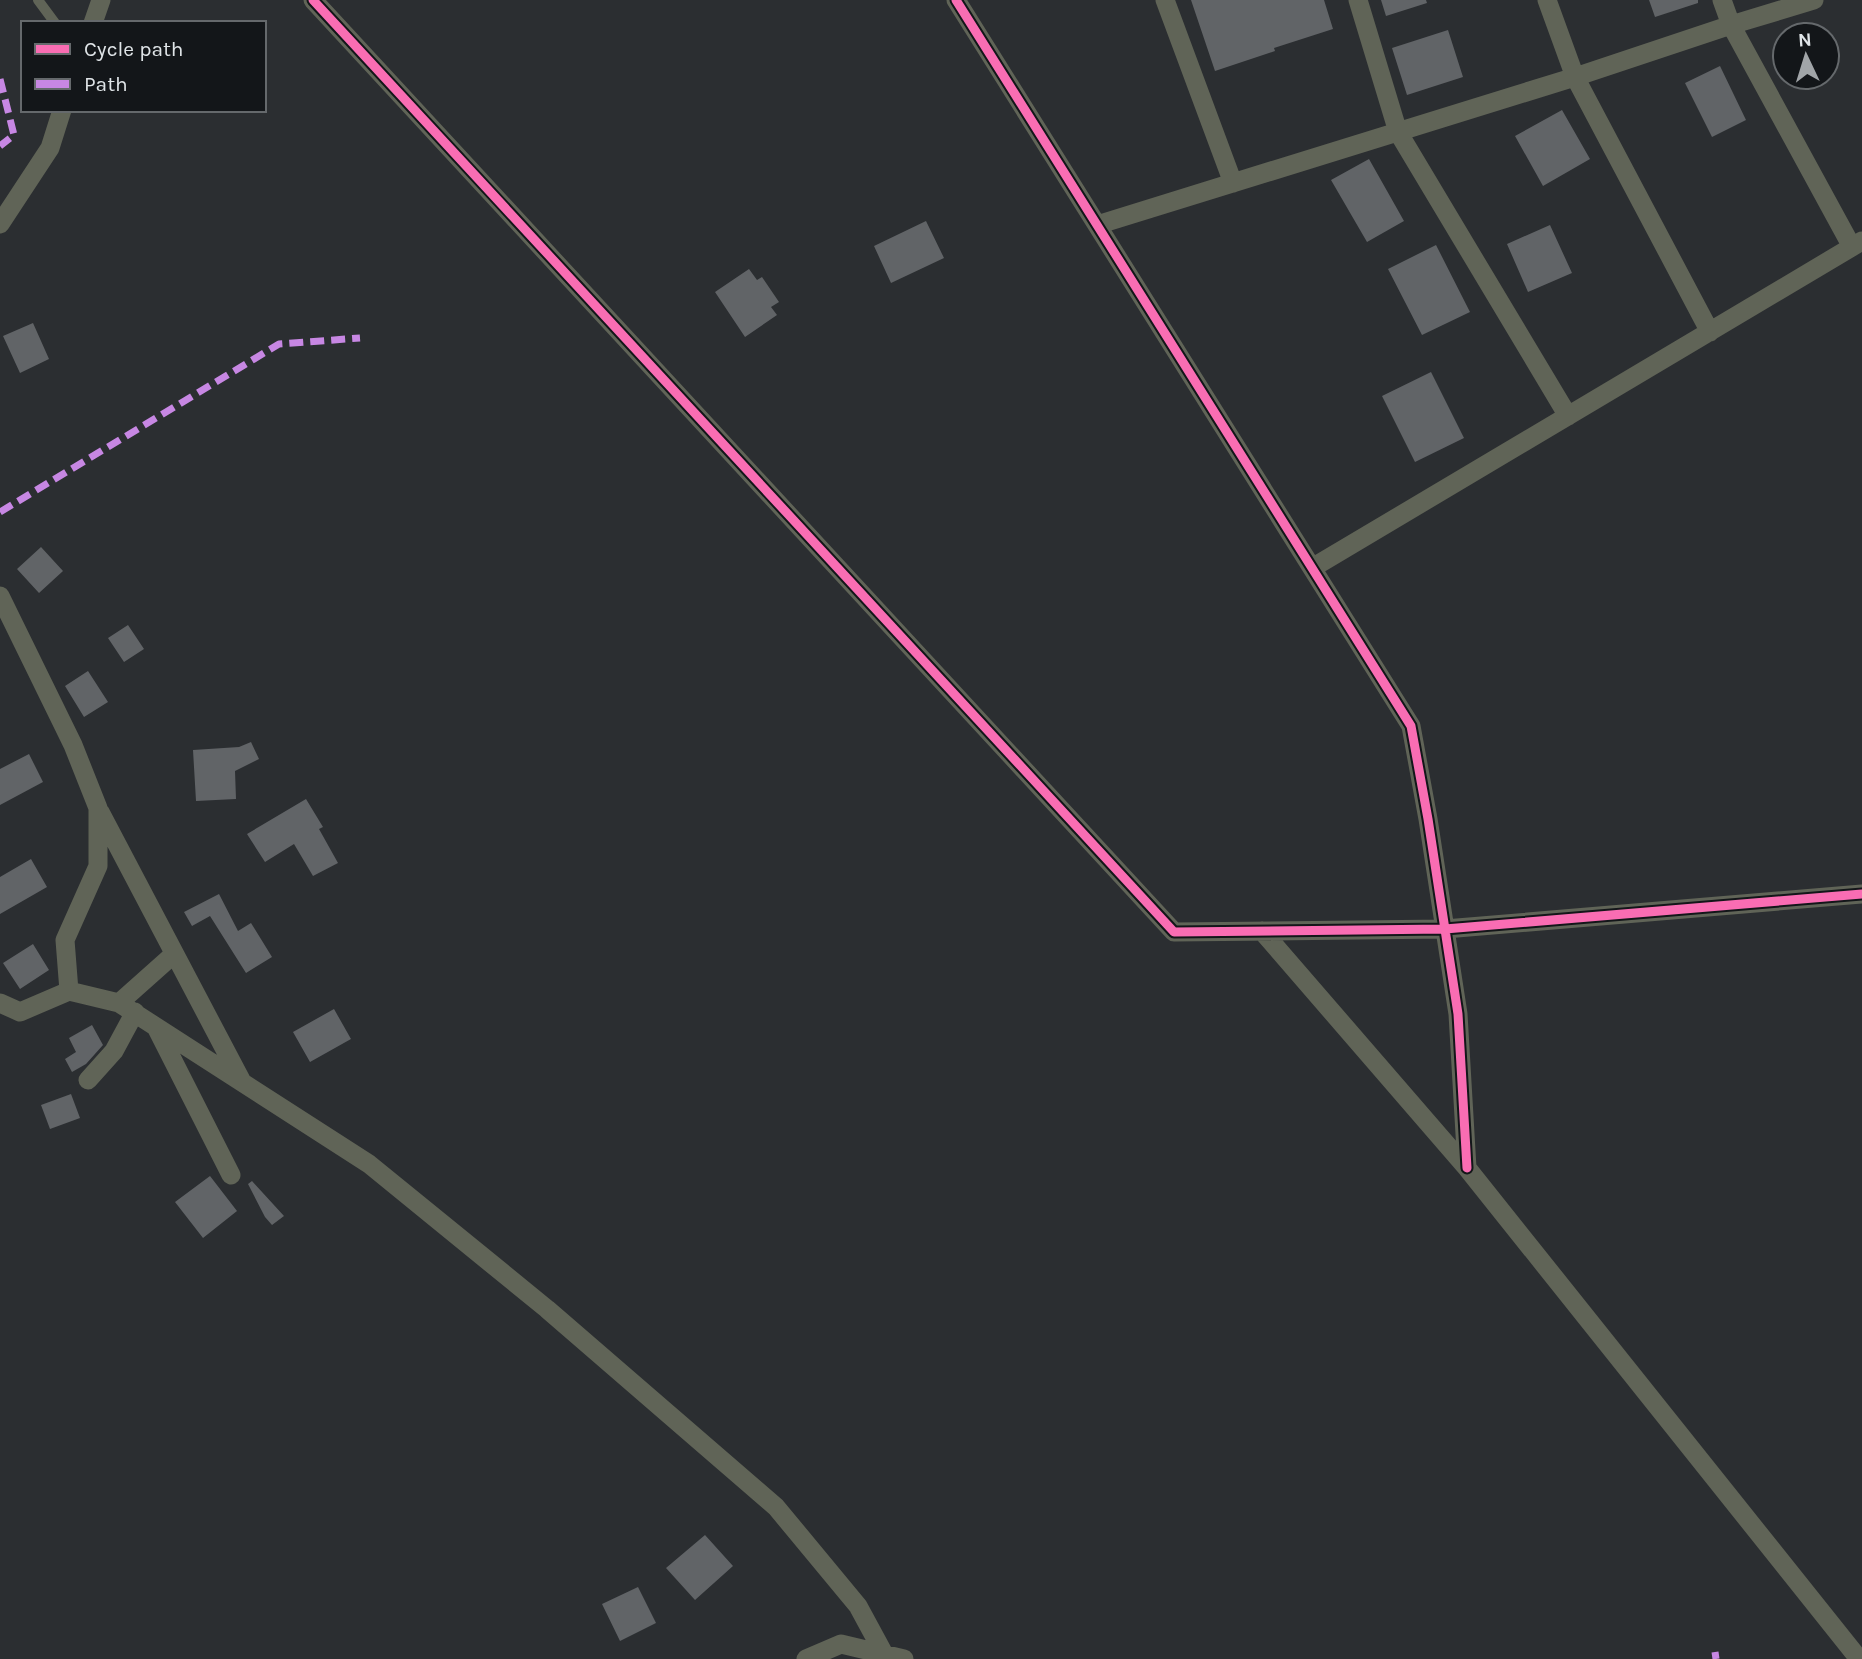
<svg xmlns="http://www.w3.org/2000/svg" width="1862" height="1659" viewBox="0 0 1862 1659" font-family="Karla,sans-serif">
<style>
.building{fill:#616467}
.lines{fill:none;stroke-linecap:round;stroke-linejoin:round}
.service{stroke:#606457;stroke-width:10}
.minor{stroke:#606457;stroke-width:19}
.quiet{stroke:#c787e3;stroke-width:7;stroke-dasharray:14 7;stroke-linecap:butt}
.cycleway-casing{stroke:#131619;stroke-width:13}
.cycleway{stroke:#f96db3;stroke-width:9}
</style>
<rect width="100%" height="100%" fill="#2b2e31"/>
<!-- building -->
<path class="building" d="M1191,0H1324L1333,29L1274,48L1275,51L1215,71Z
M1381,0H1426L1427,3L1386,16Z
M1649,0H1698V3L1655,17Z
M1448,30L1463,77L1407,95L1392,48Z
M1720,66L1746,120L1712,137L1685,83Z
M1562,110L1590,159L1543,186L1515,136Z
M1369,159L1404,221L1367,242L1331,180Z
M926,221L944,258L891,283L874,246Z
M1550,225L1572,273L1528,292L1507,244Z
M1436,245L1470,312L1422,335L1388,269Z
M749,269L757,280L762,277L779,302L771,307L777,315L745,337L715,292Z
M33,323L49,359L20,373L3,336Z
M1431,372L1464,438L1415,462L1382,396Z
M41,547L63,571L39,593L17,569Z
M128,625L144,649L124,662L108,638Z
M88,671L108,702L84,717L65,686Z
M251,742L259,759L235,771L236,799L196,801L193,750L239,747Z
M29,754L43,782L0,805V769Z
M306,799L323,827L319,829L338,863L313,876L294,844L265,862L247,834Z
M31,859L47,887L0,914V877Z
M219,894L238,931L251,923L272,957L246,973L210,916L192,926L184,912Z
M33,944L49,970L20,989L3,963Z
M334,1009L351,1039L310,1062L293,1032Z
M92,1025L103,1045L86,1064L72,1072L65,1059L76,1052L69,1038Z
M71,1094L80,1118L50,1129L41,1105Z
M210,1176L237,1211L203,1238L175,1202Z
M252,1181L284,1216L272,1225L265,1217L248,1184Z
M705,1535L733,1566L695,1600L666,1568Z
M638,1587L656,1623L620,1641L602,1604Z"/>
<g class="lines">
<!-- service -->
<path class="service" d="M38,0L55,23"/>
<!-- minor -->
<path class="minor" d="M313,0L1174,932L1445,929L1862,894
M956,0L1411,726L1428,819L1458,1014L1467,1168
M1165,0L1233,183
M1358,0L1398,132L1568,416
M1547,0L1575,77L1710,332
M1722,0L1731,25L1852,247
M93,23L101,0
M0,224L50,148L62,110
M1097,225L1575,77L1731,25L1814,0
M1312,568L1862,241
M0,596L73,745L98,808V866L65,940L69,991
M100,812L241,1080
M1262,931L1467,1168L1859,1659
M0,1003L20,1012L69,991L119,1003L369,1164L547,1309L776,1507L858,1606L884,1654
M119,1003L174,954
M157,1029L231,1175
M88,1080L114,1051L135,1012
M806,1659L841,1644L904,1659"/>
<!-- quiet -->
<path class="quiet" d="M0,79L14,135L0,146
M0,512L279,344L360,338
M1715,1652L1716,1659"/>
<!-- cycleway casing -->
<g class="cycleway-casing">
<path id="cycleway" d="M313,0L1174,932L1445,929L1862,894
M956,0L1411,726L1428,819L1458,1014L1467,1168"/>
</g>
<!-- cycleway -->
<use href="#cycleway" class="cycleway"/>
</g>
<!-- legend -->
<rect x="21" y="21" width="245" height="91" fill="#131619" stroke="#65696c" stroke-width="2"/>
<rect x="35" y="44" width="35" height="10" fill="#f96db3" stroke="#65696c" stroke-width="2"/>
<text x="84" y="56" font-size="21" fill="#e0e5e8">Cycle path</text>
<rect x="35" y="79" width="35" height="10" fill="#c787e3" stroke="#65696c" stroke-width="2"/>
<text x="84" y="91" font-size="21" fill="#e0e5e8">Path</text>
<!-- north arrow -->
<g transform="translate(1806 56) rotate(356)"><circle r="33" fill="#131619" stroke="#65696c" stroke-width="2"/>
<path d="M0-5L12 26L0 18L-12 26Z" fill="#a1a5a8"/>
<text y="-10" font-size="19" font-weight="bold" text-anchor="middle" fill="#e0e5e8">N</text>
</g>
</svg>
